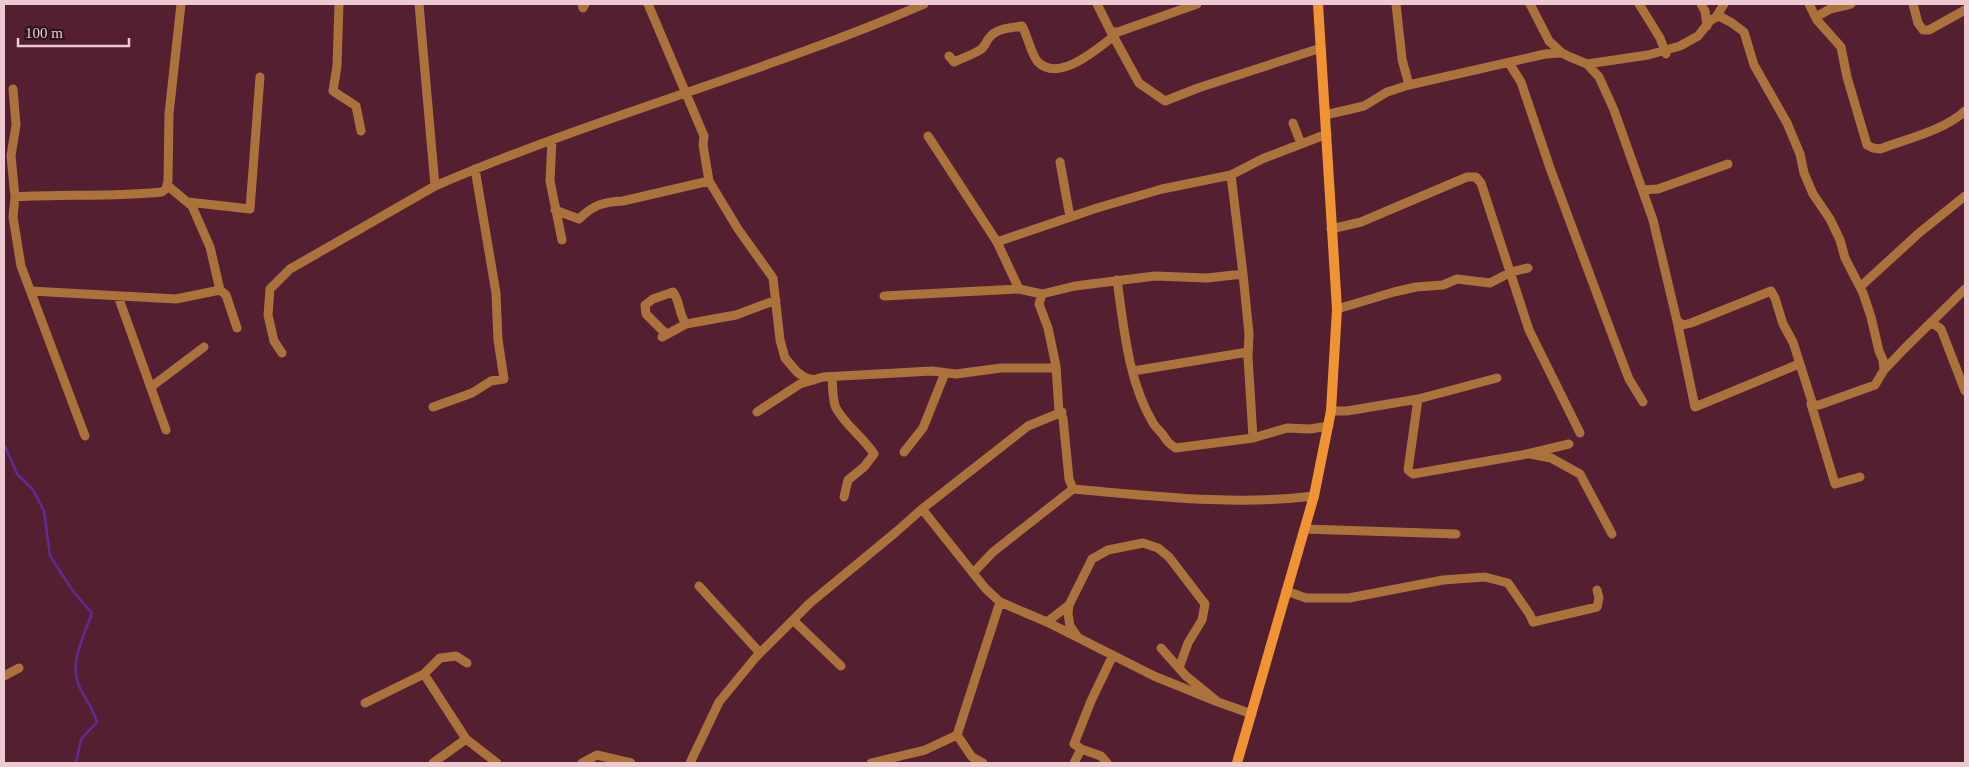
<svg xmlns="http://www.w3.org/2000/svg" width="1969" height="767" viewBox="0 0 1969 767" font-family="'Times New Roman',serif">
<style>
.lines{fill:none;stroke-linecap:round;stroke-linejoin:round}
.stream{stroke:#5f2c96;stroke-width:2.5}
.street{stroke:#ac723c;stroke-width:9}
.secondary{stroke:#f09333;stroke-width:10}
</style>
<rect width="100%" height="100%" fill="#541f31"/>
<g class="lines">
<!-- stream -->
<path class="stream" d="M5,446L17,474L33,490L44,511L50,556L73,591L92,613C84,636 68,664 80,688C86,700 93,709 97,722L81,739L76,763"/>
<!-- street -->
<path class="street" d="M339,4L337,66L333,91L356,106L361,131
M419,4L435,186C595,117 764,73 924,4
M582,4L583,8L585,4
M648,4L704,136L703,145L709,181L738,229L773,278L780,340L785,358L797,372L804,377L814,380
M1097,4L1111,32H1118L1197,4
M1396,4L1402,59L1409,85
M1530,4L1549,41L1562,53
M1639,4L1660,38L1666,54
M1701,4L1705,11L1707,26
M1809,4L1817,20L1841,47L1847,77L1867,145L1873,148L1880,149C1906,139 1945,130 1965,111
M1913,4L1918,23L1923,30H1929L1965,10
M1716,17L1724,4
M1816,17L1830,9L1851,4
M1111,32L1139,83L1165,101L1198,88L1321,48
M949,56L954,62C962,58 972,55 980,50C985,47 985,43 989,38C996,28 1011,28 1022,26C1028,36 1031,55 1038,62C1059,83 1097,49 1114,36
M1509,63L1521,82L1550,168L1616,345L1629,379L1643,402
M1587,64L1648,55L1680,46L1698,36L1710,21L1716,17H1721L1732,23L1744,32L1754,65L1787,123L1800,154L1804,173L1813,194L1830,219L1840,240L1845,258L1863,293L1871,317L1879,351L1883,360L1884,370
M13,89L16,125L11,156L15,197L13,217L21,266L85,436
M1325,115L1364,106L1387,92L1409,85L1545,54L1562,53L1570,57L1587,64L1599,77L1614,110L1653,220L1677,321L1683,325L1691,323L1771,291L1775,298L1783,324L1793,342L1813,405H1819L1875,385L1884,370L1905,348L1965,289
M1293,123L1301,144
M928,136L997,242
M552,140L550,181L562,240
M1060,162L1070,217
M1231,175L1262,159L1327,134
M1643,190L1658,189L1728,164
M15,197C64,194 113,197 162,192L166,189L168,181L169,114L181,4
M188,202L250,209L260,77
M555,210L579,219C593,205 603,202 623,201L709,181
M1331,229L1361,222L1467,177H1476L1481,183L1529,330L1580,433
M1117,280C1124,328 1128,381 1153,423C1156,428 1160,431 1163,435C1168,442 1169,444 1176,448L1253,438
M1860,287L1919,233L1965,196
M220,290L226,295L237,328
M31,291L176,299L220,290L210,247L192,206L168,186
M1042,294L1019,289L997,242L1097,208L1162,189L1231,175L1243,274
M118,296L166,430
M884,296L1019,289
M1337,309L1394,292L1416,287L1443,285L1457,279L1490,283L1511,272L1528,268
M1677,321L1695,407L1799,364
M1931,322L1941,329L1965,391
M666,334L646,314L645,305L653,299L673,292C681,303 678,313 686,324
M662,337L686,324L736,315L776,300
M282,353L274,341L268,315L270,289L290,269L435,186
M1133,371L1248,352
M832,377C833,386 832,400 836,408C845,425 863,437 874,454L864,467L848,480L844,497
M151,387L204,347
M1418,399L1497,378
M1811,404L1835,484L1860,477
M433,407L472,393L491,381L504,379L498,340L496,293L475,169
M1331,411H1347L1418,399L1408,470L1413,474L1522,455L1569,444
M757,412L800,384L823,377L932,371L956,374L1001,368H1056
M904,452L923,428L945,373
M1530,454L1551,458L1580,474L1612,534
M1073,489L1069,479L1063,418L1059,412L1056,366L1048,328L1039,304L1042,294L1075,286L1155,276L1207,278L1243,274L1249,334L1248,357L1253,438L1287,428L1310,429L1329,426
M922,509L985,588L1000,602L1047,622L1154,676L1218,702
M1305,529L1456,534
M973,573L993,552L1073,489C1154,496 1234,506 1314,496
M699,586L760,653
M1286,591L1306,598H1349L1443,580L1485,577L1508,583L1530,615L1533,622L1597,607L1599,598L1597,590
M793,620L841,666
M1047,622L1069,605
M1077,636L1070,626L1068,614L1069,605L1092,559L1108,550L1143,543L1158,548L1169,557L1205,604L1202,620L1188,643L1179,668
M1161,648L1186,676L1218,702L1252,714
M424,674L466,739L497,763
M4,676L19,668
M365,703L424,674L440,658L456,656L467,663
M957,735L972,757L983,763
M1081,749L1101,756L1107,763
M433,763L466,739
M582,763L597,755L631,763
M690,763L719,702L756,657L810,603L896,532L922,509L1028,426L1062,412
M871,763L925,750L957,735L1000,602
M1074,763L1081,749L1074,744L1091,701L1113,655"/>
<!-- secondary -->
<path class="secondary" d="M1237,763L1314,496L1331,411L1337,309L1318,4"/>
</g>
<!-- border -->
<rect width="1969" height="767" fill="none" stroke="#edcad2" stroke-width="10"/>
<!-- scale -->
<path d="M18 38v8h111v-8" fill="none" stroke="#edcad2" stroke-width="2.5"/>
<text x="25" y="38" font-size="15" fill="#edcad2" stroke="#2b131a" stroke-width="4" paint-order="stroke">100 m</text>
</svg>
